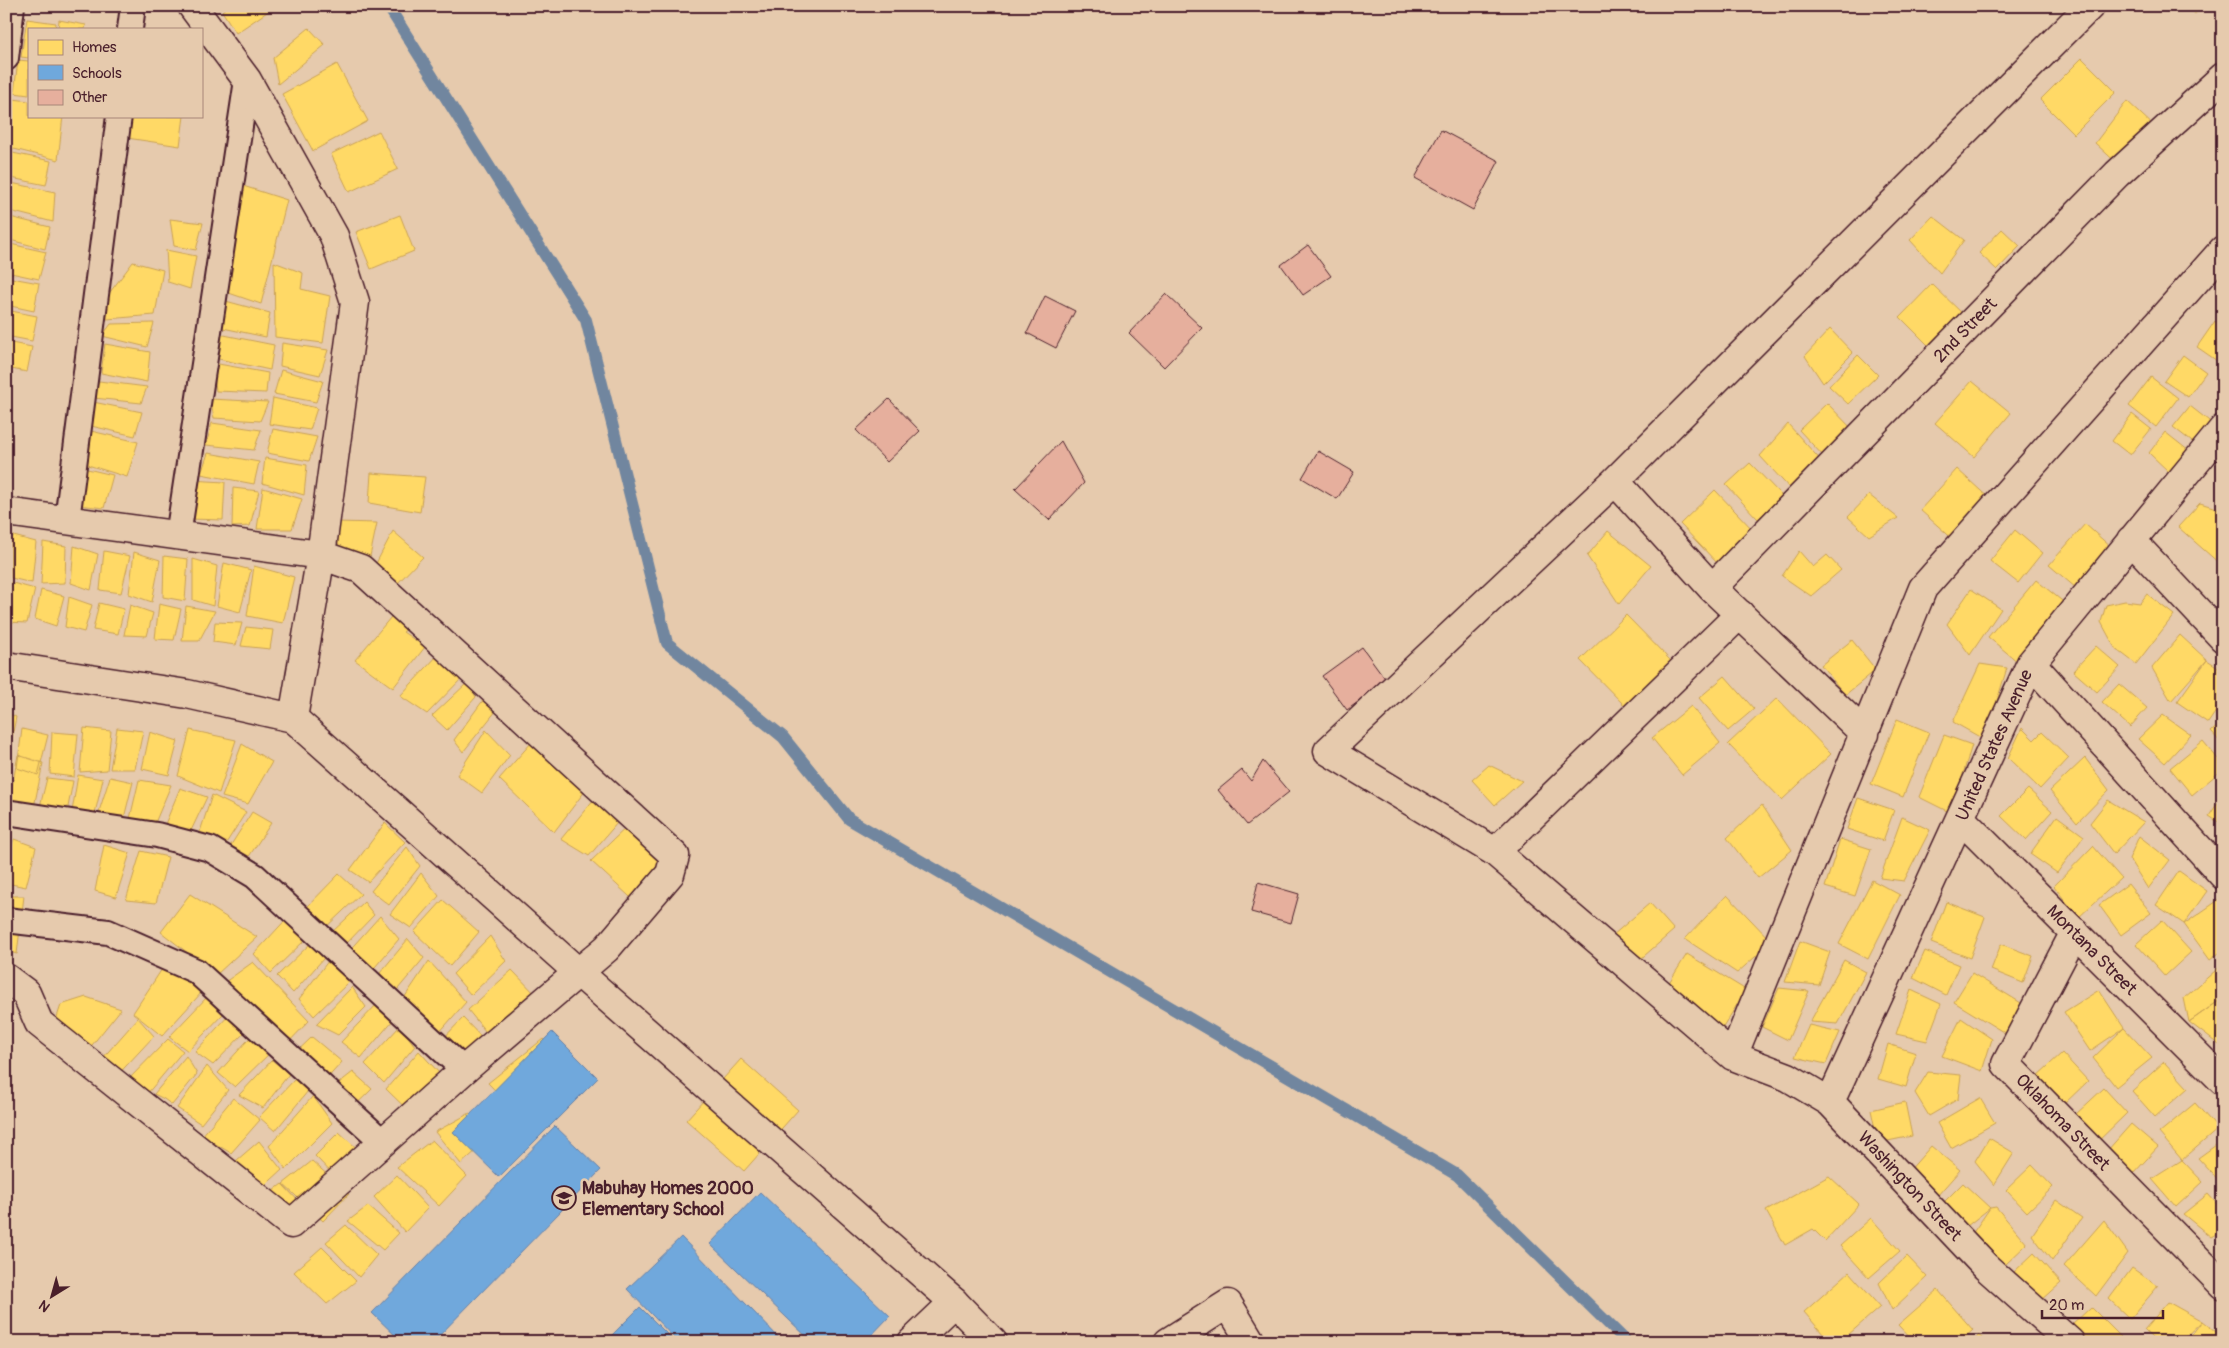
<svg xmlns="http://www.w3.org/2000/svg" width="2229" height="1348" viewBox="0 0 2229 1348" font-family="Pangolin,sans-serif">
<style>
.homes{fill:#ffd966;stroke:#c9a154}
.schools{fill:#6fa8dc;stroke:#647fa7}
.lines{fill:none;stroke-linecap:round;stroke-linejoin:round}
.stream{stroke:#71869f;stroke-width:12}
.building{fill:#e6af9d;stroke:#4a1f2b}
.service-casing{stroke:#4a1f2b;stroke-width:28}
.minor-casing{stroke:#4a1f2b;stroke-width:31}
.tertiary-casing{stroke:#4a1f2b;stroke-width:31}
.service{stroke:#e6caad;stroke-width:24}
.minor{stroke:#e6caad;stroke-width:28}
.tertiary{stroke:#e6caad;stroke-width:28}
.labels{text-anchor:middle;stroke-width:5;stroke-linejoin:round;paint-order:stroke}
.street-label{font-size:18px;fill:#4a1f2b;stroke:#e6caad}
.poi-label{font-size:18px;font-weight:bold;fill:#4a1f2b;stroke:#e6caad;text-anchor:start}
</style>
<rect width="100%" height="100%" fill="#e6caad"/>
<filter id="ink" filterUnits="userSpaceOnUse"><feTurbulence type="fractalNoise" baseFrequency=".02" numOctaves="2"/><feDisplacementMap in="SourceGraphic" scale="10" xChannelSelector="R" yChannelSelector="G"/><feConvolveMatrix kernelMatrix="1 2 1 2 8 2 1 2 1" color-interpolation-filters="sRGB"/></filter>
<g filter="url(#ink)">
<!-- homes -->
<path class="homes" d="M228,6H276L236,33L222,11Z
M2187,6H2203L2195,14Z
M27,19L56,23L55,29H29V58L21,57Z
M59,20L86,25L85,29H58Z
M309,28L325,45L278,84L273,58Z
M2082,58L2116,92L2074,134L2040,100Z
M18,60L29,61V95L14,93Z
M337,64L368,121L313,151L282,94Z
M13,99L29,101V116H63L58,160L6,147Z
M2127,101L2155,127L2120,166L2095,143Z
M130,116H184L180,146L127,138Z
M379,131L398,169L349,192L331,154Z
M8,152L51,161L46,185L6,177Z
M6,182L55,192L53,222L6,210Z
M240,185L287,200L261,304L223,291Z
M400,215L414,251L371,269L356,232Z
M6,216L50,227L45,249L6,239Z
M1933,216L1964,240L1940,273L1910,240Z
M170,219L203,223L196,250L174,246Z
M2002,229L2020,246L1997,270L1979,253Z
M6,243L46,252L39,279L6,272Z
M166,250L196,256L190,289L168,282Z
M133,262L163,270L155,315L107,319V296Z
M274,262L303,273L301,289L330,296L323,343L275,337Z
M6,277L39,283L34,311L6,305Z
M1932,284L1967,318L1934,351L1900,317Z
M222,300L270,313L266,337L218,327Z
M6,310L37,316L32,341L6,336Z
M2215,321L2223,326V365L2197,347Z
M154,323L147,347L102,336L111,324Z
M1830,329L1853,353L1823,383L1805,356Z
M219,334L274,345L270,370L214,358Z
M6,342L32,347L27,372L6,368Z
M282,343L328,350L320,375L280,366Z
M105,344L150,352L147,382L101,373Z
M1858,355L1878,375L1848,404L1829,386Z
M2183,355L2206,372L2188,397L2164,381Z
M213,363L268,373L266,393L216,391Z
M281,370L323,381L316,402L274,394Z
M2151,377L2178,398L2156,427L2129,406Z
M99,381L147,387L141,403L94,398Z
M1972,381L2011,413L1974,457L1935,423Z
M273,398L317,408L310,430L269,424Z
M210,399L268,402L260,421L214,418Z
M93,402L142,412L135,436L91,426Z
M1827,403L1855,432L1826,459L1799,430Z
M2190,406L2213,424L2196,445L2173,427Z
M2132,414L2151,429L2130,455L2112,441Z
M212,423L261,430L254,450L206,445Z
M1788,424L1824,464L1794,493L1760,456Z
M273,429L317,437L309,461L267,453Z
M91,431L138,442L127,477L78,462Z
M2165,432L2189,451L2170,473L2149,453Z
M208,453L259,462L254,484L201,474Z
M265,458L307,465L304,495L262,483Z
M1750,463L1782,496L1758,519L1726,485Z
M79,467L113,475L104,508L70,504Z
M1957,469L1992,501L1955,541L1920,510Z
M371,473L425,477L420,512L369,503Z
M190,480L225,482L223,520L189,519Z
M233,488L259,491L250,526L232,527Z
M263,488L302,499L292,529H257Z
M1715,490L1754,531L1719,565L1680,524Z
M1869,495L1898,518L1869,536L1848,517Z
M2200,503L2223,510V561L2220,564L2178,527Z
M337,522L377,523L368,566L339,562Z
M2085,524L2112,548L2076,588L2049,565Z
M2015,530L2042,553L2018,583L1990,561Z
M393,531L423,557L391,590L370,575Z
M1608,531L1651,566L1619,604L1587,556Z
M10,535L36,542L32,583L11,578Z
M43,542L66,546L65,583L41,584Z
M74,546L98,554L91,590L71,583Z
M104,551L130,556L121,593L100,590Z
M1799,551L1813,567L1827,555L1841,570L1811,596L1782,576Z
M134,552L160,560L152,602L129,594Z
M164,556L188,559L185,601L163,597Z
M193,559L217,566L213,606L193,600Z
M224,563L251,570L240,612L217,606Z
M254,566L294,577L283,623L247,616Z
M2036,580L2066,604L2018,662L1988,637Z
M9,582L35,589L27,623L6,622Z
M1971,589L2001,609L1970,655L1947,624Z
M41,590L64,596L56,626L35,619Z
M2147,594L2174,615L2136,664L2115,648L2101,622L2106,605L2125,601L2140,603Z
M69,597L92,605L84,632L65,627Z
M99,603L124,609L118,634L93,630Z
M159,604L181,609L174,640L155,639Z
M130,605L153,613L147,636L124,635Z
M186,606L215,611L199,641H182Z
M396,611L414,624L403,632L425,647L393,688L355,660Z
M1626,615L1673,663L1627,708L1580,660Z
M215,622L242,623L236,645L213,642Z
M246,627L273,630L270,649L241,646Z
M2180,635L2207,660L2171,701L2152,668Z
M1852,640L1876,670L1845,695L1821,665Z
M2096,646L2120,667L2097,692L2073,671Z
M438,655L466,674L427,714L400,696Z
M2207,660L2223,670V701L2208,723L2177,702Z
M1980,664L2007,668L1985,740L1953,722Z
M1725,676L1754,709L1728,731L1699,698Z
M468,682L476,697L447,730L432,716Z
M2119,684L2147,708L2130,727L2102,702Z
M1777,698L1831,754L1782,800L1728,744Z
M484,699L496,711L463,752L454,740Z
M1691,706L1720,743L1682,775L1652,738Z
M6,712L16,717L7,762H6Z
M2163,715L2191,735L2165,763L2138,739Z
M1897,719L1929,732L1903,797L1871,784Z
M2223,721V745L2211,732Z
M84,728L111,731L107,770L80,772Z
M117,728L143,731L135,769H110Z
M2022,728L2034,740L2042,732L2069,758L2040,789L2008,758Z
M22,729L48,735L38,775L17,768Z
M190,730L236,740L219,793L178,776Z
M486,730L510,755L482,793L457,775Z
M52,732L78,734L74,777L50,774Z
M150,732L178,741L169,775L142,769Z
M1944,735L1972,745L1951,813L1919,797Z
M2203,741L2223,765V769L2192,795L2170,768Z
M532,742L588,787L554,832L499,779Z
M242,744L272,762L248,804L222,797Z
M18,755L43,763L34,807L9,802Z
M2085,758L2109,790L2077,823L2050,791Z
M1489,765L1522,781L1495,805L1472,780Z
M78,775L103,779L91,830H69Z
M110,777L133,782L121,830L96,821Z
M47,778L73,781L63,833L35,827Z
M139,780L171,785L152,830L128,827Z
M180,788L207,797L188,837L161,834Z
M2028,789L2052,811L2026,840L2001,816Z
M599,793L623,816L589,856L561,839Z
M212,795L246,812L223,848L196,844Z
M2223,795V825L2209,816Z
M1858,798L1894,810L1883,841L1847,829Z
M2108,800L2144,822L2114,854L2090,823Z
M1762,805L1792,850L1758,878L1727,838Z
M252,812L271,823L246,861L229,848Z
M2057,816L2084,836L2057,873L2030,854Z
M1902,817L1930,830L1904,881L1880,878Z
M632,822L680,873L642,908L591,861Z
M385,823L405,842L368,882L350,870Z
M2139,836L2170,860L2148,889L2129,859Z
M14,839L36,847L26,887L6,883V863Z
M1840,839L1871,849L1855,896L1825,887Z
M104,845L130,853L116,897L95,891Z
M2093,846L2121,878L2078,918L2054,886Z
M407,847L420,866L389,905L371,891Z
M141,851L168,857L156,903L126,900Z
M2179,871L2207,891L2184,924L2156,905Z
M421,873L439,896L411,928L390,914Z
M339,874L361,894L324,929L303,911Z
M1872,880L1900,895L1868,959L1839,944Z
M2128,884L2151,913L2121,935L2099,905Z
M190,894L257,937L216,975L161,932Z
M1727,895L1772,942L1737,973L1685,939Z
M6,896H24L17,954L6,951Z
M2223,897V950L2210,960L2184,924Z
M443,900L479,932L450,966L414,932Z
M364,902L374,915L346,944L331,933Z
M1946,902L1985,917L1970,958L1931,943Z
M1650,903L1674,930L1629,969L1605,942Z
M291,914L307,938L271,973L254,954Z
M380,916L399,939L369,974L346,954Z
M2162,920L2191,952L2165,976L2136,944Z
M490,936L506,961L471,995L453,974Z
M408,939L424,958L392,996L375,979Z
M313,941L324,958L293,993L277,976Z
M1800,941L1830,952L1819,985L1785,982Z
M2001,944L2033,956L2023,983L1991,970Z
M1925,951L1959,965L1946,995L1913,978Z
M1687,954L1746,990L1719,1034L1660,997Z
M329,960L349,982L314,1016L299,999Z
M1844,960L1866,972L1838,1024L1810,1022Z
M429,961L466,1002L431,1042L398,1007Z
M253,962L309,1021L282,1049L211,992Z
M179,963L203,991L162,1036L133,1013L164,966Z
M2223,964V998L2189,1022L2184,998Z
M512,970L539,998L495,1043L468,1010Z
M1972,973L2026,1006L2008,1035L1954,1002Z
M352,987L366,1007L338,1035L316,1024Z
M1779,988L1809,991L1788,1040L1762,1027Z
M1911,990L1941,1004L1927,1041L1896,1034Z
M2099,990L2124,1028L2090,1051L2064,1012Z
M209,995L223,1014L188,1051L169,1037Z
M86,997L121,1009L84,1055L56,1020L61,1005Z
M2223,998V1048L2189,1022Z
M379,1002L394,1019L361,1058L341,1042Z
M230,1014L246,1031L213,1065L195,1052Z
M138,1018L154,1036L112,1081L93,1069Z
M463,1018L490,1046L464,1072L436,1046Z
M1961,1018L1992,1039L1982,1071L1942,1056Z
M1809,1025L1840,1032L1826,1064L1795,1057Z
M400,1026L415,1046L384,1083L365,1064Z
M2124,1028L2152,1058L2116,1087L2093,1058Z
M256,1031L274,1049L235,1087L218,1073Z
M312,1037L342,1062L314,1093L286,1062Z
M168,1039L183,1051L147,1094L124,1084Z
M543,1039L568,1065L517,1113L488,1083Z
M1888,1044L1916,1053L1906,1087L1878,1079Z
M419,1051L451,1086L421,1123L386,1089Z
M2062,1053L2088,1081L2062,1106L2035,1078Z
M186,1056L197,1074L172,1105L164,1099L154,1094Z
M741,1059L798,1110L744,1171L686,1120Z
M272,1060L289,1074L263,1108L239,1095Z
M2164,1062L2188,1088L2155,1117L2132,1091Z
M207,1066L228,1090L201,1124L177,1108Z
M353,1072L372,1089L339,1121L321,1097Z
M1928,1072L1961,1075L1958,1099L1929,1116L1915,1093Z
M296,1078L308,1091L275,1131L259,1117Z
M2104,1088L2127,1113L2092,1147L2075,1115Z
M313,1096L332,1123L286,1169L269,1146Z
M233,1098L260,1120L231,1153L202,1136Z
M1980,1098L1995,1123L1951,1148L1937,1123Z
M1905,1102L1912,1136L1878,1143L1871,1110Z
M2195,1103L2218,1129L2182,1160L2159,1133Z
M470,1113L493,1136L461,1164L435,1132Z
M2131,1124L2158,1147L2133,1174L2107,1151Z
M339,1132L372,1162L346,1188L315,1156Z
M1989,1138L2014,1153L1994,1185L1975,1161Z
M432,1140L467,1176L439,1206L397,1167Z
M2223,1140V1185L2198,1158Z
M259,1141L282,1170L260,1190L229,1167Z
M1931,1146L1960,1170L1937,1196L1909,1171Z
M2182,1160L2203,1182L2176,1207L2152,1179Z
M312,1161L349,1194L323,1221L283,1184Z
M2032,1165L2053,1187L2027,1212L2006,1190Z
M397,1175L428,1208L405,1232L374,1197Z
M1829,1176L1859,1204L1825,1241L1813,1229L1785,1245L1766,1211Z
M1963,1183L1990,1208L1967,1226L1943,1203Z
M282,1184L315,1218L291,1238L256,1204Z
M2208,1194L2223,1211V1230L2211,1237L2183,1214Z
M2056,1200L2082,1218L2052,1261L2032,1235Z
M368,1206L399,1233L383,1250L348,1221Z
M1996,1207L2027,1244L2005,1265L1972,1234L1990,1208Z
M1871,1218L1900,1251L1869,1278L1840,1246Z
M2104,1220L2128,1253L2096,1296L2064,1266Z
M346,1225L377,1255L359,1277L326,1242Z
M322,1247L356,1281L327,1304L294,1272Z
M2034,1253L2061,1283L2041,1301L2014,1272Z
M1907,1256L1927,1277L1892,1310L1879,1283Z
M2132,1268L2158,1286L2130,1319L2109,1299Z
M1849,1272L1880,1307L1840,1342H1830L1804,1312Z
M1938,1290L1973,1330L1960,1342H1914L1898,1325Z
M2168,1302L2202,1321L2180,1342H2156L2144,1330Z
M2091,1307L2121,1337L2116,1342H2083L2069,1328Z
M2202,1321L2223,1337V1342H2186Z
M1979,1335L1988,1342H1973Z"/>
<!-- schools -->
<path class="schools" d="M552,1032L598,1078L499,1177L453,1132Z
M555,1126L601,1170L433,1342H402L372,1313Z
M760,1192L890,1316L865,1342H812L710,1244Z
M681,1237L783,1342H678L627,1289Z
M640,1307L675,1342H605Z"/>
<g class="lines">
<!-- stream -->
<path class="stream" d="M388,6L586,320L667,643L783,737L849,819L1457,1175L1627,1342"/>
</g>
<!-- building -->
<path class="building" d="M1441,130L1499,161L1473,210L1415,178Z
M1308,245L1331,276L1303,295L1281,265Z
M1166,294L1202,328L1164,367L1129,333Z
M1045,296L1075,311L1056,348L1027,333Z
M889,399L920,431L887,462L856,430Z
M1061,441L1084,483L1049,520L1015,489Z
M1318,451L1354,472L1337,499L1302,478Z
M1362,647L1387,681L1347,710L1322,676Z
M1263,761L1289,792L1247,825L1218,790L1242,770L1251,781Z
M1258,882L1299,894L1291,923L1251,912Z"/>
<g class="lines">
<!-- service casing -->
<g class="service-casing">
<path id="service" d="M130,29L133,6
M6,58L12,6
M67,520L119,116
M178,536L247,80
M6,812L157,835L210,849L255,876L464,1070
M6,920L108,932L196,971L383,1142"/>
</g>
<!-- minor casing -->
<g class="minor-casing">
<path id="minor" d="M1615,481L1712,588L1865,734
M6,512L321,555L361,569L675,856L670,874L607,948L464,1070L291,1224L39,1023L26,993L6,978
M2131,540L2223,638
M1712,588L2117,174L2223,77
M2031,663L2223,875
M6,666L187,694L293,718L321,555L355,302L334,236L247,80L192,6
M1961,819L2223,1081
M1495,852L1740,614
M2075,932L2006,1064L2223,1285
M1733,1056L1923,588L2223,250
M1830,1102L2031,663L2223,429
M912,1342L954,1302
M1168,1342L1228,1304L1251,1342
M2070,1342L1986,1267L1830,1102L1788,1077L1733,1056L1495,852L1328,751L1615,481L2090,6"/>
</g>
<!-- tertiary casing -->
<g class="tertiary-casing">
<path id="tertiary" d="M293,718L578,972L954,1302L993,1342"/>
</g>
<!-- service -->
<use href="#service" class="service"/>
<!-- minor -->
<use href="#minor" class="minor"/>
<!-- tertiary -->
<use href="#tertiary" class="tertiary"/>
</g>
</g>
<!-- icons -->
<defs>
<g id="school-ring" transform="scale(1.25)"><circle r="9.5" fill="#e6caad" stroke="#4a1f2b" stroke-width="1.5"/><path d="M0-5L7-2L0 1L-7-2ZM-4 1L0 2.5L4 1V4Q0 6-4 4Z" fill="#4a1f2b"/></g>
</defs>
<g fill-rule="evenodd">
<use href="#school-ring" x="564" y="1198"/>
</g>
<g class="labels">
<!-- street labels -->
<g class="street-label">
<text transform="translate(1965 330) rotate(-46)" y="6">2nd Street</text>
<text transform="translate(1994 745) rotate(-66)" y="6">United States Avenue</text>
<text transform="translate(2092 950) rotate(45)" y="6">Montana Street</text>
<text transform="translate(2063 1122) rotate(46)" y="6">Oklahoma Street</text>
<text transform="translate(1910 1186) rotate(47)" y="6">Washington Street</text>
</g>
<!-- poi labels -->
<g class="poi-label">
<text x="582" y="1194">Mabuhay Homes 2000<tspan x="582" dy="21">Elementary School</tspan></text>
</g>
</g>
<!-- margin -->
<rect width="2229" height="1348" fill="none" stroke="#e6caad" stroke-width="25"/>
<rect x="12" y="12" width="2204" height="1323" fill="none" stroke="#4a1f2b" stroke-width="2" filter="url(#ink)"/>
<!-- legend -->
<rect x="28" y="28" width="175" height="90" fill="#e6caad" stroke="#a88679"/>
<rect x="38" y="40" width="25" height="15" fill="#ffd966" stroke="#a88679"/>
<text x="72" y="52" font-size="15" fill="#4a1f2b">Homes</text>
<rect x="38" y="65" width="25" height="15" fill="#6fa8dc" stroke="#a88679"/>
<text x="72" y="78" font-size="15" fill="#4a1f2b">Schools</text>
<rect x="38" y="90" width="25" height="15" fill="#e6af9d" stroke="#a88679"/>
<text x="72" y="102" font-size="15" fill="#4a1f2b">Other</text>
<!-- north arrow -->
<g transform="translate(52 1296) rotate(217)" stroke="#e6caad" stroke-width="4" paint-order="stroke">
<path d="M0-4L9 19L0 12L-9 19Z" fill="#4a1f2b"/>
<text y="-8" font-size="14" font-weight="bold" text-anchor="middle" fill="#4a1f2b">N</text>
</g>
<!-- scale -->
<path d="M2042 1310v8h121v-8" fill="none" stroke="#4a1f2b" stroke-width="2.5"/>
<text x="2049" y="1310" font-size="15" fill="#4a1f2b" stroke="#e6caad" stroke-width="4" paint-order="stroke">20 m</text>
</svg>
